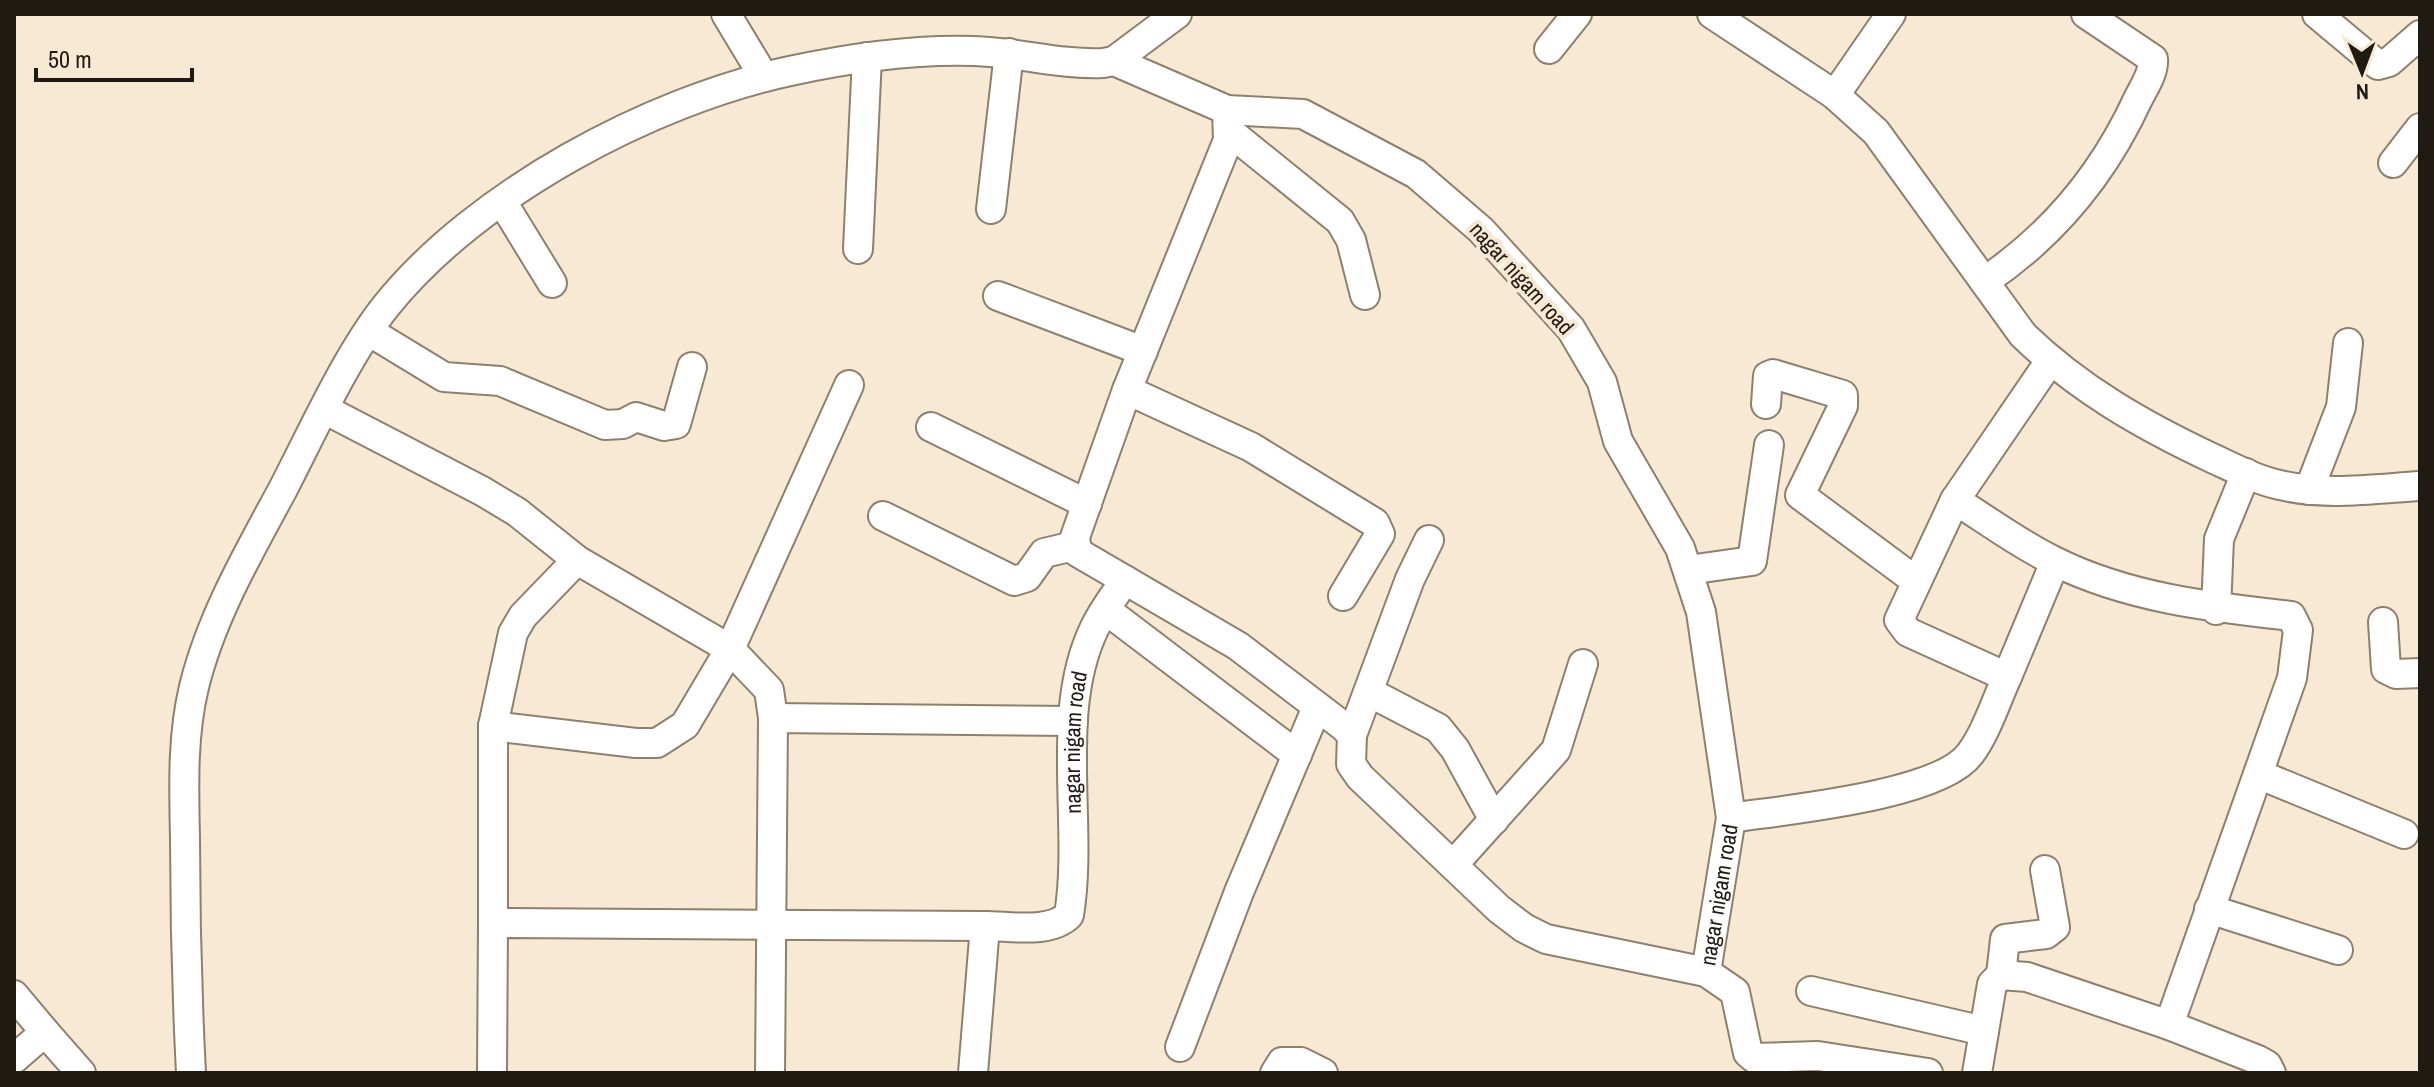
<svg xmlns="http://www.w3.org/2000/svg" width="2434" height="1087" viewBox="0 0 2434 1087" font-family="'Archivo Narrow',sans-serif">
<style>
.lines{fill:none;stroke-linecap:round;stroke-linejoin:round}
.minor-casing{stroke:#8d806d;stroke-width:32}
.minor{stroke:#fff;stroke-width:28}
.labels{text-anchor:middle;stroke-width:8;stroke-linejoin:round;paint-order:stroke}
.street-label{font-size:22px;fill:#1f1a12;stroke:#f7e9d3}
</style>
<rect width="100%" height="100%" fill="#f7e9d3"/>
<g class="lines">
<!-- minor casing -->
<g class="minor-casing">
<g id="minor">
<path d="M726,14L764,77"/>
<path d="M1712,14L1835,95L1876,132L2023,335C2079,389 2142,425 2212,458C2234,468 2256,480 2280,485C2326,496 2373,489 2420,486"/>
<path d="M2317,14L2378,65L2389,62L2420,35"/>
<path d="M1549,49L1577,14"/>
<path d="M1835,95L1891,14"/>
<path d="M1230,132L1340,221L1351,240L1365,295"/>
<path d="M2393,163L2420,128"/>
<path d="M503,203L552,283"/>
<path d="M991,209L1009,53"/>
<path d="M858,249L867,57"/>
<path d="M1985,281C2053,235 2104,173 2138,99C2144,87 2154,73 2153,59L2086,14"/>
<path d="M998,296L1143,351"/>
<path d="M370,332L444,377L500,381L605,425L623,424L636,417L664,426L676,424L692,367"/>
<path d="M2050,361L1955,500L1899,620L1908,632L2007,677L2055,562"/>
<path d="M1127,390L1251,447L1375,523L1380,534L1343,596"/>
<path d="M1766,404L1768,376L1773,374L1843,395V406L1800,495L1916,581"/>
<path d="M324,409L482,491L517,512L577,560L730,649L769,690L773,718"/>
<path d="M931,427L1087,504"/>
<path d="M2309,490L2341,407L2348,343"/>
<path d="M1955,500C1987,520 2019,544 2054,561C2128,598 2211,607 2291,616L2298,630L2292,678L2169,1025L2027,977L2001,975L1992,984L1977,1073"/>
<path d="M883,516L1014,581L1027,577L1044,553L1074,546"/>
<path d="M1688,570L1752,561L1769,445"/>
<path d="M1125,580L1077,552L1075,537L1127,390L1228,140L1227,110"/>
<path d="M1106,610L1297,755"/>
<path d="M2216,610L2219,539L2246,473"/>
<path d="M2383,622L2386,669L2396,674L2420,673"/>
<path d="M1369,692L1438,728L1455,749L1494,820"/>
<path d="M493,726L513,633L523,616L577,560"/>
<path d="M1352,735L1410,579L1429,540"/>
<path d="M2258,774L2404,834"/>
<path d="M1731,818C1783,810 1939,796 1970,754C1986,733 1996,701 2007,677"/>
<path d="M1453,865L1556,750L1583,664"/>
<path d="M2209,909L2338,950"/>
<path d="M493,923V726L636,743H657L685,725L730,649L849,385"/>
<path id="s1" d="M985,926C1011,926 1050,934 1069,915C1084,824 1053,712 1095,627C1103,610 1115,595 1125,580L1238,646L1343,726L1352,735L1351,764L1360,777L1499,909L1524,928L1546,939L1706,972L1731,818L1701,612L1680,548L1618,441L1602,382L1571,329L1481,230L1416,174L1303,114L1227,110L1114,61"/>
<path d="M1706,972L1735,992L1748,1053L1754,1058L1818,1056L1928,1073"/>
<path d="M2001,975L2005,939L2046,934L2055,927L2045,870"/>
<path d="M1811,991L1984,1031"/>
<path d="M14,995L45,1032L14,1059"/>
<path d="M2169,1025L2258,1060L2267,1065L2271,1073"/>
<path d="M45,1032L81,1073"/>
<path d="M1180,1047L1239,892L1317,707"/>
<path d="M191,1073C187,995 185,917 185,839C184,789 182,736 194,687C211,617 249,552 283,489C312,433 347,355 386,306C476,194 650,101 790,71C850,58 913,49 974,51C1017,52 1060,65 1103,63L1114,61L1177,14"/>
<path d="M492,1073L493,923L985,926L973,1073"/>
<path d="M770,1073L773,718L1073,721"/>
<path d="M1275,1073L1282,1062H1301L1323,1073"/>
</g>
</g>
<!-- minor -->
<use href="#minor" class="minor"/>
</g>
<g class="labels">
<!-- street labels -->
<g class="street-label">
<text transform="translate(1522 278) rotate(48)" y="8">nagar nigam road</text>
<text dy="8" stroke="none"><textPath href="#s1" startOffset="260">nagar nigam road</textPath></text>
<text dy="8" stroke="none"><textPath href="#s1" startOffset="1244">nagar nigam road</textPath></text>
</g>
</g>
<!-- border -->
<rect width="2434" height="1087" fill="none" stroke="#1f1a12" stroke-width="32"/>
<!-- north arrow -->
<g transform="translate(2362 72) rotate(179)" stroke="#f7e9d3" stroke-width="6" paint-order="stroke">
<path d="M0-6L14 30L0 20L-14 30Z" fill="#1f1a12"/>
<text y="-12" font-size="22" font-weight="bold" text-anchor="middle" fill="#1f1a12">N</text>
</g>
<!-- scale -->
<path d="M36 68v12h156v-12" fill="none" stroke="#1f1a12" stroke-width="4"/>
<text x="48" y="68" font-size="24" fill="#1f1a12" stroke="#f7e9d3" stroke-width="6" paint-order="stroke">50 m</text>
</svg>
